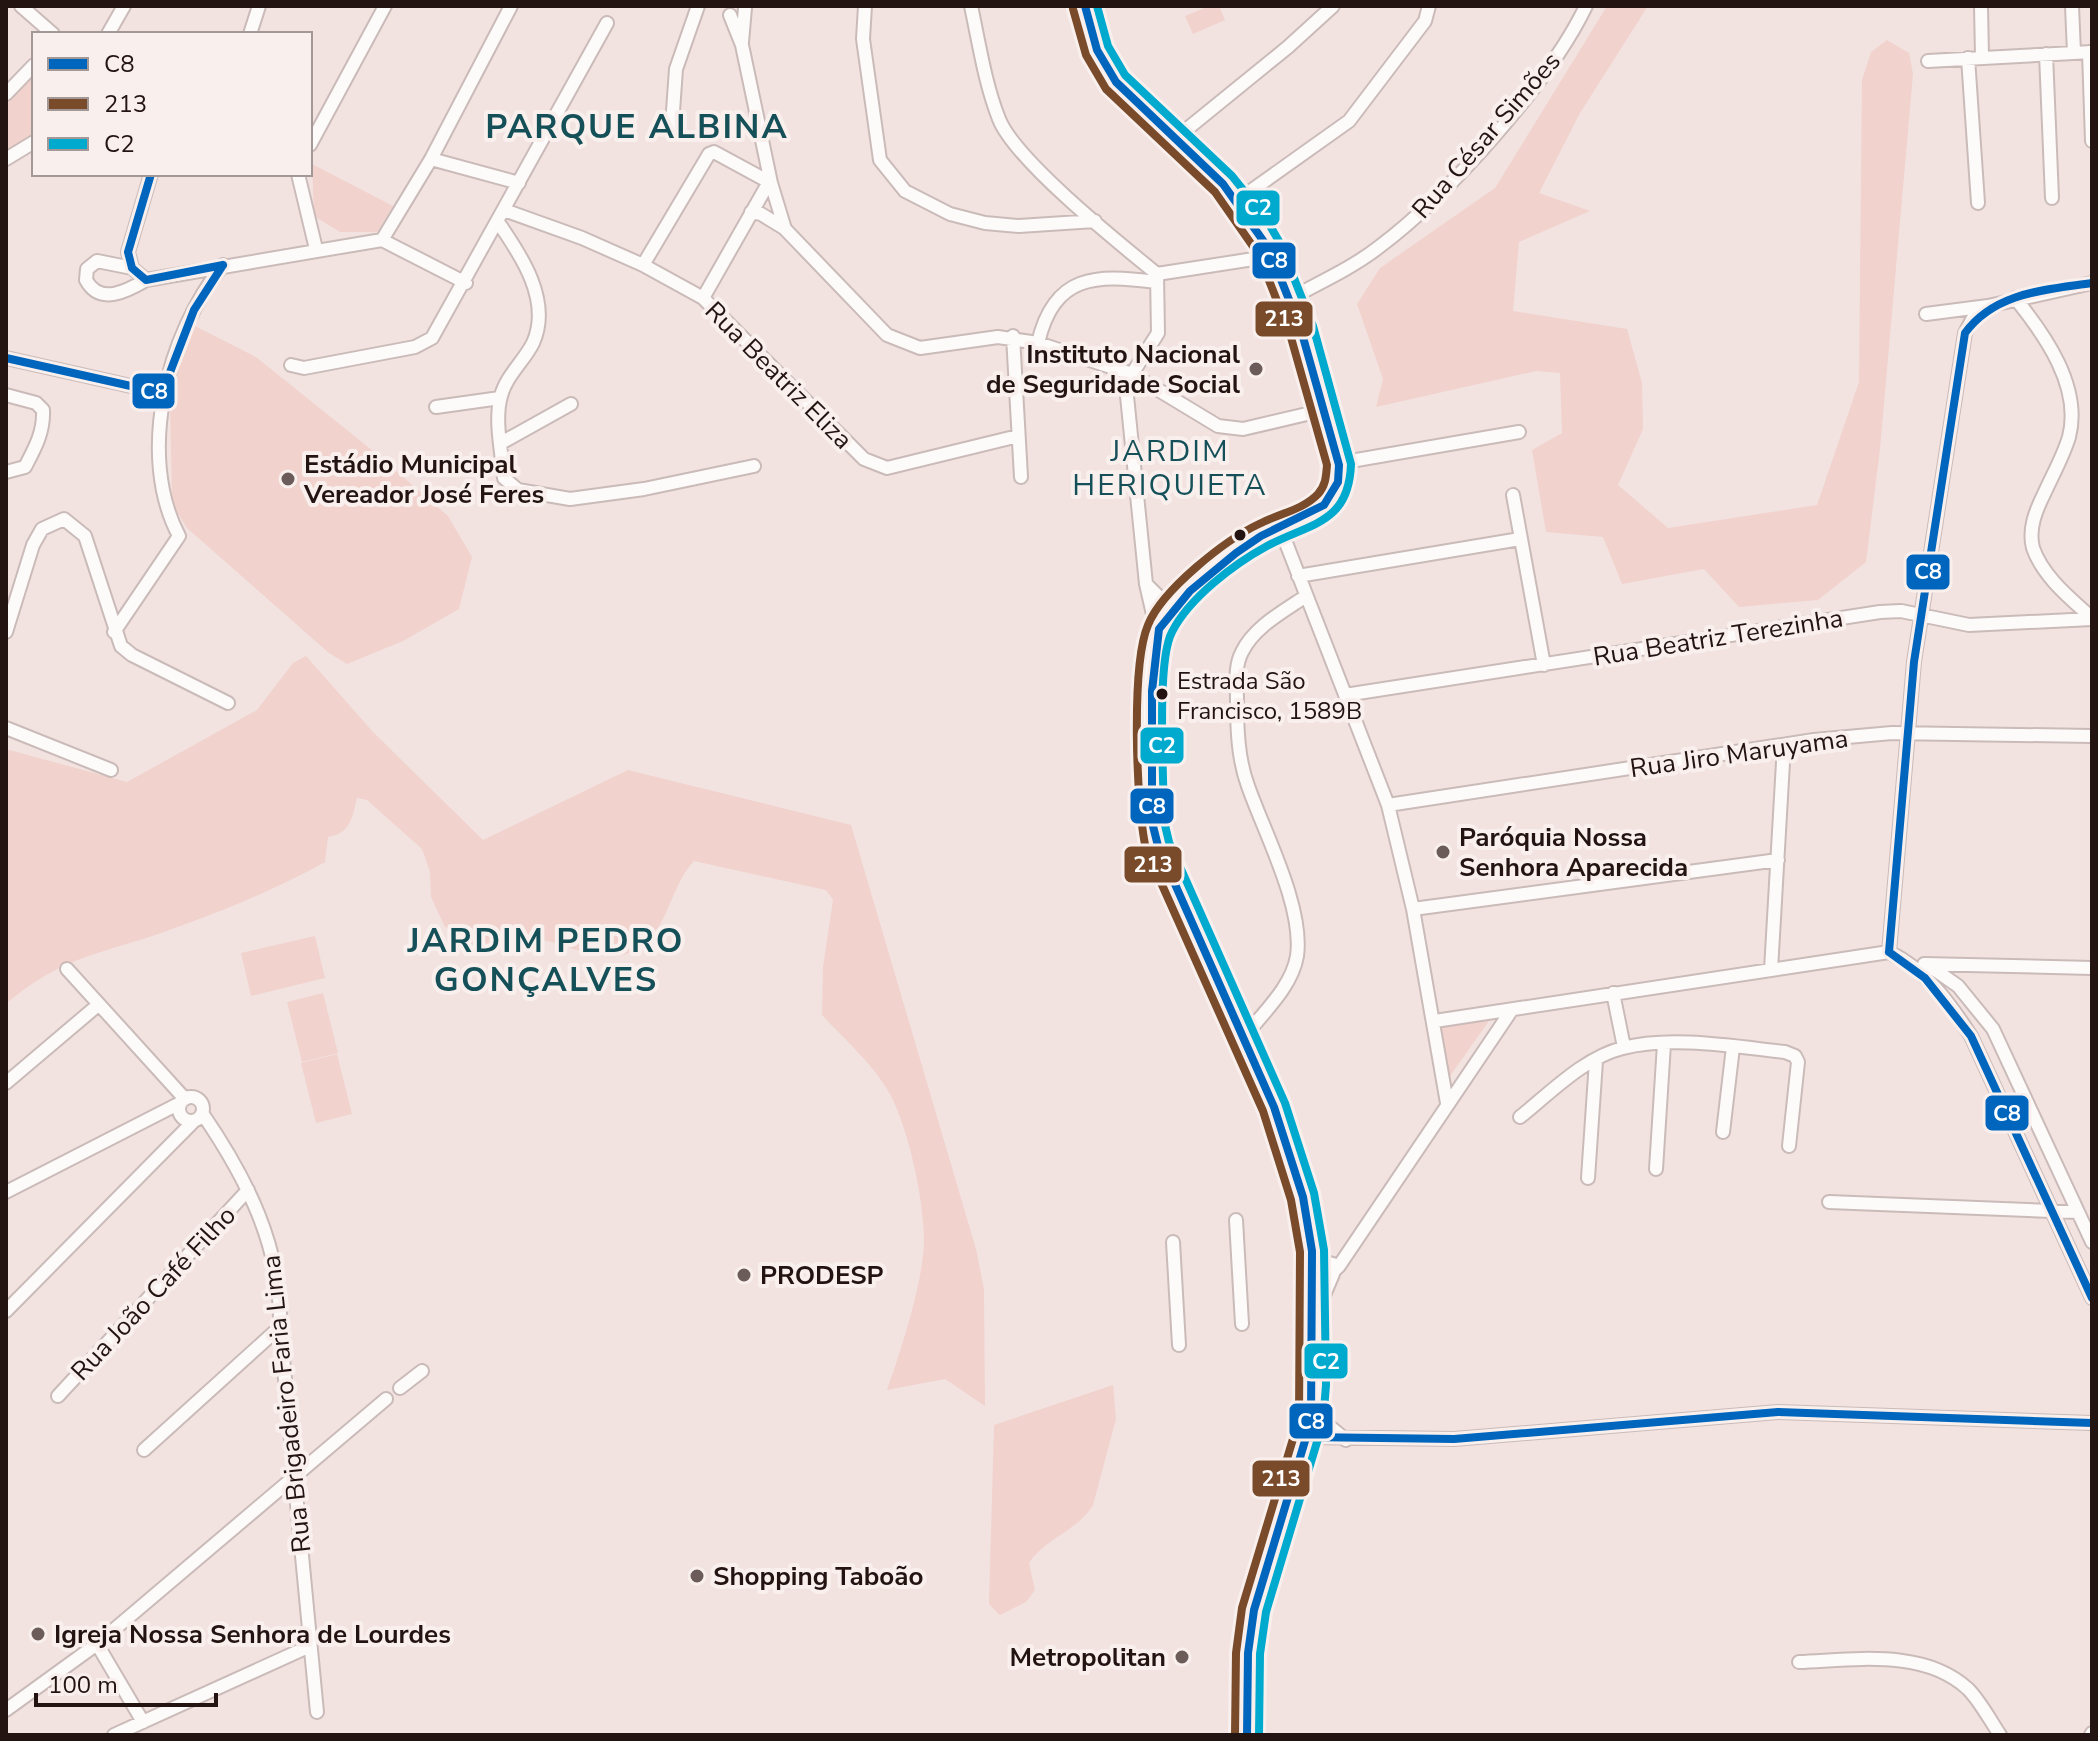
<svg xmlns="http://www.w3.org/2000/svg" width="2098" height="1741" viewBox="0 0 2098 1741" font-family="'Nunito Sans',sans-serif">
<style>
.green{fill:#f1d2cd}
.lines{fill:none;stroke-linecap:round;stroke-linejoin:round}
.street-casing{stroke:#cabbb9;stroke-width:16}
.secondary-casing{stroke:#cabbb9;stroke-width:20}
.street{stroke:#fdfbfa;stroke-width:12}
.secondary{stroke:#fdfbfa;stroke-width:16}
.bus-1-casing{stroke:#f9f0ee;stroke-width:14}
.bus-2-casing{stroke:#f9f0ee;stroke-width:14}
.bus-3-casing{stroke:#f9f0ee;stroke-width:14}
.bus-1{stroke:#0065bd;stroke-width:8}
.bus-2{stroke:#7a4b2a;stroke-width:8}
.bus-3{stroke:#00a9ce;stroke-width:8}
.poi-dot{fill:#6b5c5a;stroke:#f9f0ee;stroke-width:3}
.bus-dot{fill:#231411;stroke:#f9f0ee;stroke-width:3}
.labels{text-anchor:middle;stroke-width:8;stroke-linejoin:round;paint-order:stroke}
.bus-label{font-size:24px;fill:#231411;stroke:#f9f0ee;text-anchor:start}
.street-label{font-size:26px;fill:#231411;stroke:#f9f0ee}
.poi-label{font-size:26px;font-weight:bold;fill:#231411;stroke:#f9f0ee;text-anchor:start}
.quarter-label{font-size:30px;letter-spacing:2px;fill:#155059;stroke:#f9f0ee}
.district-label{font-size:34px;font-weight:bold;letter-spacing:2px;fill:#155059;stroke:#f9f0ee}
.line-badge{stroke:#f9f0ee;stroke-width:3}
.badge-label{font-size:22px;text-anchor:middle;font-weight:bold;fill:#fff}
</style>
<rect width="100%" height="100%" fill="#f2e3e1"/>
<!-- green -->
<path class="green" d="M1209,6H1219L1225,20L1193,34L1185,16Z
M1607,6H1648L1580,113L1539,193L1590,211L1519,242L1513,311L1627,329L1642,383L1643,429L1618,485L1668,528L1817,505L1859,382L1862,80L1871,52L1887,40L1909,53L1913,74L1880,449L1866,562L1818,600L1739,607L1704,569L1622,584L1603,537L1546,532L1532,450L1562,433L1560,373L1536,371L1376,407L1383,379L1357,304L1380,268L1495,188Z
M34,76V137L20,149H6V104Z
M312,164L393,206L377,232H340L314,216Z
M195,326L256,357L378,455L448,516L472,557L459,609L403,641L347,664L329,653L187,528L172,504L170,399L171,371Z
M306,656L373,732L483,840L628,770L851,825L976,1249L984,1289L985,1406L945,1379L887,1390C901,1351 923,1282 924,1242C924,1200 909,1130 890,1094C874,1065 844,1039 822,1015L823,967L833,900L826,890L694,861C672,884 670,920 647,941C611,976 568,940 529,938C507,937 485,947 461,945L444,925L431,897L430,872L422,849L367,800L357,798C352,818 351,833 328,837L325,862C273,891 218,913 161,933C97,955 61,957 6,1004V749L127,782L257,710L293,663Z
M315,936L325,978L251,996L241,953Z
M323,993L338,1053L302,1062L287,1002Z
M1489,1021L1450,1076L1440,1026Z
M337,1054L352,1114L316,1123L301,1063Z
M1113,1385L1116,1419L1093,1505C1078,1531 1045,1538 1029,1563L1035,1590L1026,1602L1000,1615L989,1604L994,1425Z"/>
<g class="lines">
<!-- street casing -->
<g class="street-casing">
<path id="street" d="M21,6L53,34
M865,6L863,39L880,160L905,191L950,214L985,223L1019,226L1095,221
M971,6C979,43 985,84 999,119C1015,160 1120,244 1157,274L1273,256
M1981,6L1982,57
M2072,6L2074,53
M730,15L742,45L771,183L785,229L887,335L920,348L998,337L1038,343L1132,374L1218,426L1243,429L1324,410
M108,34L124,6
M250,34L259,6
M742,42L745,8
M2089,52L2092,141
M2046,54L2052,198
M1968,58L1978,203
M1928,61L2092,52
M6,94L34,65
M672,125L676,69L698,6
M1176,138L1288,47L1333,6
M310,145L385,6
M6,159L34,142
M431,159L519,183
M151,174L128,252L132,268L146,280L382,240L466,283
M298,174L316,249
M1238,200L1349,121L1425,21L1429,6
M504,210L582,238L643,265L703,298L864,459L887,468L1018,436
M751,212L761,214L784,228
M498,222C521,255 552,301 533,343C524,361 506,376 501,396C494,420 502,453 504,478L518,490L570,499L644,489L754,466
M382,240L431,159L511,6
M643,265L709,154L714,152L771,183
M132,268L97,261L87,269L86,280C100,306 127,291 146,280
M703,298L765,189L771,183
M2015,298C2045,335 2082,387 2069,437C2063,457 2052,476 2044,494C2036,510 2028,529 2033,548C2043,577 2071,599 2092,618
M1289,299C1319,283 1352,268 1379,247C1447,196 1549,83 1586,6
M1926,314L1988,306L2092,283
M1013,336L1021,477
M1038,343C1054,274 1096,274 1156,282
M6,358L162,393
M291,365L304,368L415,347L432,338L607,23
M6,395L36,403L43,410C44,432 35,448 25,467L6,472
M436,407L500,398
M501,443L571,404
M1339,463L1519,432
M1513,495L1544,665
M1281,530L1388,805L1413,909L1447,1103
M1298,576L1520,539
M1146,584L1159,597L1176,605
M6,632L33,545L42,529L64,519L85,536L121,646L132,655L228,703
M114,632L179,536C136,455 167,334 223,265
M1157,632L1146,584L1127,396L1132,374L1158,333L1157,274
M1345,695L1880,612L1901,611L1969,625L2092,619
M6,728L111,770
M1388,805L1814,740L1892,733L2092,736
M1413,909L1778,860
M1889,952L1914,662L1965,333L1973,318L1988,306
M1924,964L2092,968
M1928,965L1958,986L1993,1029L2092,1242
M67,969L185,1099
M1771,970L1784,745
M1613,993L1624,1047
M1435,1021L1889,952C1926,970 1949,1002 1971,1036L2092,1298
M1244,1037C1262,1014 1292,987 1297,956C1304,907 1264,832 1248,786C1238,759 1237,729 1237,701C1237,685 1234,667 1242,652C1254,627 1284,611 1306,596
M6,1083L98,1005
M179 1109a12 12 0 1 1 24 0a12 12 0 1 1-24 0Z
M202,1113C246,1177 282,1247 280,1327L317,1712
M1520,1117C1550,1093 1585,1057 1623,1048C1670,1035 1738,1047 1785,1052L1795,1056L1798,1062L1789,1146
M1723,1132L1733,1047
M1656,1169L1664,1044
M1588,1178L1596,1061
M6,1192L180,1103
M1829,1202L2078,1212
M1236,1220L1242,1324
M1173,1242L1179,1345
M1312,1251L1319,1260L1339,1266
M1314,1282L1326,1278L1339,1266L1511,1011
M6,1311L192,1123
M1315,1316L1333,1274
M400,1388L422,1371
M58,1396L248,1190
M1313,1404L1324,1422L1346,1440
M1306,1437L1454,1439L1778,1412L2092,1423
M144,1450L280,1327
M97,1644L143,1722
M1799,1662C1853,1660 1924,1648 1968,1689C1980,1701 1990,1720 2000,1735
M6,1710L97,1644L386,1399
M114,1735L310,1646
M2091,1735L2092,1733"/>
</g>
<!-- secondary casing -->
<g class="secondary-casing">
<path id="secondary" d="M1085,6C1090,25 1093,47 1103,64C1133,113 1201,154 1239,201C1286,260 1305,342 1325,413C1330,429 1338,448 1339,465C1342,516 1294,518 1261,536C1234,551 1173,601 1159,629C1147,652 1153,787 1152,822L1158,846L1274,1107L1303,1197L1312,1251L1314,1385L1311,1421L1285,1498L1254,1610L1248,1653L1247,1735"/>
</g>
<!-- street -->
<use href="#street" class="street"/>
<!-- secondary -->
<use href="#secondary" class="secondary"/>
<!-- bus-1 casing -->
<g class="bus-1-casing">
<path id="bus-1" d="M1085,6L1097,50L1116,82L1223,184L1269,249L1301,330L1339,465L1338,482L1324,505L1261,536L1236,553L1190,591L1159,629L1152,691V822L1158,846L1274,1107L1303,1197L1312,1251L1311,1421L1254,1610L1248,1653L1247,1735
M151,174L128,252L132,268L146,280L223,265
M6,358L162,393L194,310L223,265
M1889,952L1914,662L1965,333C1995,292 2045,290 2092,283
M1889,952L1925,978L1971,1036L2092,1298
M1306,1437L1454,1439L1778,1412L2092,1423"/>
</g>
<!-- bus-2 casing -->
<g class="bus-2-casing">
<path id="bus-2" d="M1073,9L1086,55L1106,89L1215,192L1259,255L1290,334L1327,465C1326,476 1326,485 1318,494C1303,510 1278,514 1259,524C1225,540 1162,590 1148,625C1131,665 1136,806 1146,849L1263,1111L1291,1200L1300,1252L1299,1419L1242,1608L1236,1653L1235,1735"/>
</g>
<!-- bus-3 casing -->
<g class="bus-3-casing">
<path id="bus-3" d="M1097,6L1108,46L1125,75L1232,176L1265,217L1280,243L1313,326L1351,464C1349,524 1310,523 1267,546C1234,564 1189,598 1172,632C1156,661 1164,781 1164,821L1169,842L1285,1103L1314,1193L1324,1250L1326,1385L1323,1422L1266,1612L1260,1654L1259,1735"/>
</g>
<!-- bus-1 -->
<use href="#bus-1" class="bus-1"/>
<!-- bus-2 -->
<use href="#bus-2" class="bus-2"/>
<!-- bus-3 -->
<use href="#bus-3" class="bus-3"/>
</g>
<!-- markers -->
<g class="poi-dot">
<circle cx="1256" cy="369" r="8"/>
<circle cx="288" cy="479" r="8"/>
<circle cx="1443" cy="852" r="8"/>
<circle cx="744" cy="1275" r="8"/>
<circle cx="697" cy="1576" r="8"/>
<circle cx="38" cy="1634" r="8"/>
<circle cx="1182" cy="1657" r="8"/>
</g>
<g class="bus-dot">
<circle cx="1240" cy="535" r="7"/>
<circle cx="1162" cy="694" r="7"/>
</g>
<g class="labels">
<!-- bus labels -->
<g class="bus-label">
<text x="1177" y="689">Estrada São<tspan x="1177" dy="30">Francisco, 1589B</tspan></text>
</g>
<!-- street labels -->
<g class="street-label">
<text transform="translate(1486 135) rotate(-49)" y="9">Rua César Simões</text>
<text transform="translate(779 375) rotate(45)" y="9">Rua Beatriz Eliza</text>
<text transform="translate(1718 637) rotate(-9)" y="9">Rua Beatriz Terezinha</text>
<text transform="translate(1739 753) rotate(-8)" y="9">Rua Jiro Maruyama</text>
<text transform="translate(153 1293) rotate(-47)" y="9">Rua João Café Filho</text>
<text transform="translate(286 1404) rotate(-96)" y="9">Rua Brigadeiro Faria Lima</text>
</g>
<!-- poi labels -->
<g class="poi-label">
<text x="1240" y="363" text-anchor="end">Instituto Nacional<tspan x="1240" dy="30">de Seguridade Social</tspan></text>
<text x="304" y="473">Estádio Municipal<tspan x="304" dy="30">Vereador José Feres</tspan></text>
<text x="1459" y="846">Paróquia Nossa<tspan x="1459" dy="30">Senhora Aparecida</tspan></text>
<text x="760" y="1284">PRODESP</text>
<text x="713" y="1585">Shopping Taboão</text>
<text x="54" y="1643">Igreja Nossa Senhora de Lourdes</text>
<text x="1166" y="1666" text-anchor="end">Metropolitan</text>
</g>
<!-- quarter labels -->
<g class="quarter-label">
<text x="1170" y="461">JARDIM<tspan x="1170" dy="34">HERIQUIETA</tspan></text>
</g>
<!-- district labels -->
<g class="district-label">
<text x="637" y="138">PARQUE ALBINA</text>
<text x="546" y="952">JARDIM PEDRO<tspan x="546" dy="39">GONÇALVES</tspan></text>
</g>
</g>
<g class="line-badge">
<rect x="1235" y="189" width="46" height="38" rx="8" fill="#00a9ce"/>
<rect x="1251" y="241" width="46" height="39" rx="8" fill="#0065bd"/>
<rect x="1254" y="300" width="60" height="38" rx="8" fill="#7a4b2a"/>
<rect x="131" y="372" width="45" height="38" rx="8" fill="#0065bd"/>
<rect x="1905" y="553" width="46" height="38" rx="8" fill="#0065bd"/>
<rect x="1139" y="726" width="46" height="39" rx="8" fill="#00a9ce"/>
<rect x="1129" y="787" width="46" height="38" rx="8" fill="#0065bd"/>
<rect x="1123" y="845" width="60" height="39" rx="8" fill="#7a4b2a"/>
<rect x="1984" y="1094" width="46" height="38" rx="8" fill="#0065bd"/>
<rect x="1303" y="1342" width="46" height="38" rx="8" fill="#00a9ce"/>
<rect x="1288" y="1402" width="46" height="38" rx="8" fill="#0065bd"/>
<rect x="1251" y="1459" width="60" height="39" rx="8" fill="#7a4b2a"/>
</g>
<g class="badge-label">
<text x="1258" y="215">C2</text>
<text x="1274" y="268">C8</text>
<text x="1284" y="326">213</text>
<text x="154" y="399">C8</text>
<text x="1928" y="579">C8</text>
<text x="1162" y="753">C2</text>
<text x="1152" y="814">C8</text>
<text x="1153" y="872">213</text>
<text x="2007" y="1121">C8</text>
<text x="1326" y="1369">C2</text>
<text x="1311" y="1429">C8</text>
<text x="1281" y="1486">213</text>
</g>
<!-- border -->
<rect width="2098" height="1741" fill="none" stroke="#231411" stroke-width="16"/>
<!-- legend -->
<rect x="32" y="32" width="280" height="144" fill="#f9f0ee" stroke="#a39896" stroke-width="2"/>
<rect x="48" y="58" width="40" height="12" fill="#0065bd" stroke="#a39896" stroke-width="2"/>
<text x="104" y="72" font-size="24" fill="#231411">C8</text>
<rect x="48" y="98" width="40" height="12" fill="#7a4b2a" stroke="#a39896" stroke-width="2"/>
<text x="104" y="112" font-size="24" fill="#231411">213</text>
<rect x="48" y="138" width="40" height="12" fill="#00a9ce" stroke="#a39896" stroke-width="2"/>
<text x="104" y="152" font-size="24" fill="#231411">C2</text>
<!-- scale -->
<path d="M36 1693v12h180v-12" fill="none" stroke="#231411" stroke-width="4"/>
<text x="48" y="1693" font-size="24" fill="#231411" stroke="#f9f0ee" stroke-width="6" paint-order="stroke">100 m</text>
</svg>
